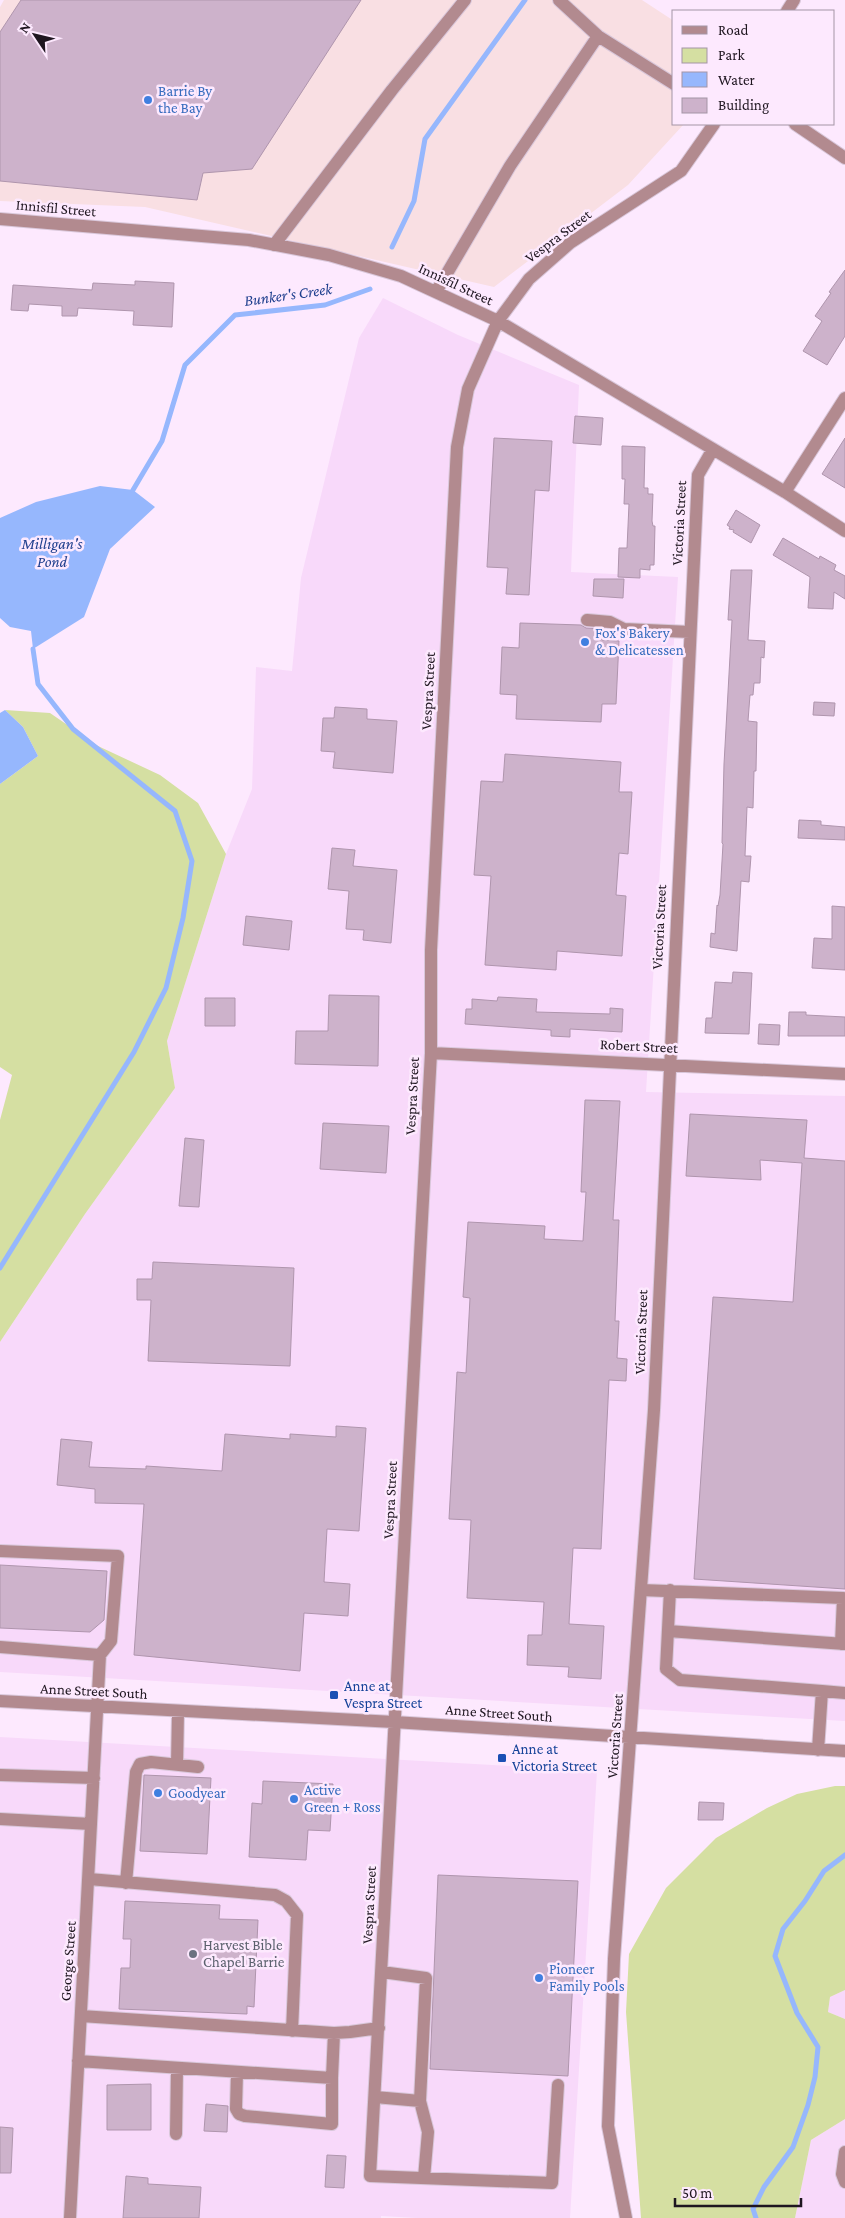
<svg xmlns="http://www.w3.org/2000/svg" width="845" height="2218" viewBox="0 0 845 2218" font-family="'Crimson Pro',serif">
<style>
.commercial{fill:#f9dfe3}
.built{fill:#f8d9fa}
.green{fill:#d5dfa2}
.water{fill:#96b7fd}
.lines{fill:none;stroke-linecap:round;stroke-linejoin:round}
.stream{stroke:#96b7fd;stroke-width:5}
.building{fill:#cdb2cb;stroke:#af95ad}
.minor-casing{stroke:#d9c7da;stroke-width:14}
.minor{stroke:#b28a8f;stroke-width:12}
.shop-dot{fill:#3f7fe0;stroke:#fde9fe;stroke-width:2}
.transit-dot{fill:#1a4fb4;stroke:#fde9fe;stroke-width:2}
.worship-dot{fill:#6b7280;stroke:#fde9fe;stroke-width:2}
.labels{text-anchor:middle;stroke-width:5;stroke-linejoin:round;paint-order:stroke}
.shop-label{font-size:15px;fill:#366cbe;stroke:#fde9fe;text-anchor:start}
.street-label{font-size:15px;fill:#1f1620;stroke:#fde9fe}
.transit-label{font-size:15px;fill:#164399;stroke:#fde9fe;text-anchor:start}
.worship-label{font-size:15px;fill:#5b616d;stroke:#fde9fe;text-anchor:start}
.water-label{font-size:16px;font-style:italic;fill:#1f3f8e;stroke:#fde9fe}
</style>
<rect width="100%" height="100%" fill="#fde9fe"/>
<!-- commercial -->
<path class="commercial" d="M4,0H642L674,21V124H684L628,185L494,287L145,207L0,201V7Z"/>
<!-- built -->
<path class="built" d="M383,298L458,335L579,385L571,572L678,577L646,1092L845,1096V1721L0,1672V1342L85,1214L175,1088L167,1041L226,854L252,789L256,667L292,671L301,578L359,338Z
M0,1737L597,1771L570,2218H417L381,2216V2218H0Z
M845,1990V2019L828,2012L830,1997Z
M845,2119V2218H795L811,2140Z"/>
<!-- green -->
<path class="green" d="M5,710L50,713L98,746L160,775L198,803L226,854L167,1041L175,1088L85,1214L0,1342V1120L12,1075L0,1067V784L38,756L23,727Z
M835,1786H845V1990L830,1997L828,2012L845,2019V2119L811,2140L795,2218H641L626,2012L629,1954L666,1888L716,1838L767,1808L797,1794Z"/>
<!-- water -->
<path class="water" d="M100,486L133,490L155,507L110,549L84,617L33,649L31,631L10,627L0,618V518L36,502Z
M5,710L23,727L38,756L0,784V713Z"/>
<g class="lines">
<!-- stream -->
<path class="stream" d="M392,247L414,201L425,139L525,0
M133,490L162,441L185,365L235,315L325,305L370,289
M0,1268L134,1052L166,988L183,918L192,861L175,811L73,729L38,684L33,649
M756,2218L753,2209L764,2187L793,2147L808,2105L815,2077L818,2047L797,2013L775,1956L783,1929L805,1901L824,1871L845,1855"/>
</g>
<!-- building -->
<path class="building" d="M21,0H361L252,169L203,173L197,200L0,181V32Z
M845,270V336L827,365L803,351L822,321L815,316L831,293L829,292Z
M135,281L174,283L172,327L133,325L134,311L78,308L77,316H62V306L29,304L28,311L11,310L13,285L92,290L93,283L135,285Z
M575,416L603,418L601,445L573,443Z
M494,438L552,441L549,491L535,490L529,595L506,594L508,568L487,567Z
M845,438V488L822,474Z
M622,446L645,447L644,488H648V494H653L652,521L653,526H655L654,565H650V570L640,569V578L618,577L619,548H627L629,504H624L625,479H622Z
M736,510L760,525L751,543L733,532L734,530L729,529L730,527L727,525Z
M783,538L819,559L820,556L836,565L834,570L845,576V599L834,592L833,609L808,608L810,577L773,555Z
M731,570H752L748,640L765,641L764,658L761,657L760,683H754L753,695H750L748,721L757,722L756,771H754L753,808L747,807L745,856H751L749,882L741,881L737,951L710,947L711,933L715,934L717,905L718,906L720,895L723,844L722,843L724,764L732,620H728Z
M594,579H624L623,598L593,596Z
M520,623L581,625L586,628L602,629V640L619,641L616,704H602L601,722L516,719L517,695L500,694L502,647L519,648Z
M814,702L835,703L834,716L813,715Z
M335,707L367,709V719L397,721L393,773L333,768L335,752L321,751L323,718H334Z
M505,754L621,762L619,792H632L628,854L619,853L616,895L626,896L622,956L557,951L556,970L485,965L491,876L474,875L481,781L503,782Z
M799,820L821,821V825L845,827V840L798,838Z
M332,848L355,850L353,866L397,870L391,943L363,940L364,930L346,929L349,891L328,889Z
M832,906L845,907V970L812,968L814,938L832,939Z
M246,916L292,921L289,950L243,945Z
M733,972L752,973L749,1034L705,1033L706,1018H712L715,982L732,983Z
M329,995L379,996L378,1066L295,1064L296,1031H328Z
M498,997L537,999L536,1012L610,1014V1008L623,1009L622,1032L570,1029V1037L551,1036V1030L465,1024L466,1009H472V999L497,1001Z
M205,998H235V1026H205Z
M789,1012H806V1015L845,1017V1036H788Z
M759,1024L780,1025L779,1045L758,1044Z
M585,1100L620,1101L613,1220H619L615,1321H619L617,1358L627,1359L626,1381L609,1380L601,1549L573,1548L569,1624L604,1626L601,1679L568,1677L569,1667L527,1665L528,1635H542L544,1602L467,1598L471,1520L449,1519L457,1372L466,1373L470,1298L463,1297L468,1222L545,1226L544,1239L583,1241L586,1192H581Z
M690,1114L807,1120L804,1158L845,1161V1589L694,1579L713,1297L793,1302L802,1163L760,1160L761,1180L686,1176Z
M323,1123L389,1126L386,1173L320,1169Z
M185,1138L204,1140L199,1207L179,1206Z
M153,1262L294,1268L290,1366L148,1361L151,1300H137V1279H152Z
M336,1426L366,1428L359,1531L327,1529L324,1582L350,1584L348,1616L304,1613L300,1671L134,1655L144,1504L95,1503V1489L57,1485L61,1439L92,1442L89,1467L146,1469V1466L222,1471L225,1434L290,1439V1434L336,1437Z
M0,1565L107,1571L104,1620L90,1632L0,1628Z
M144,1775L211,1778L207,1854L140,1851Z
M263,1781L333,1784L330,1831L308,1830L306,1860L249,1857L252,1803L262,1804Z
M699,1802L724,1803L723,1820H698Z
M438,1875L578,1881L568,2076L430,2069Z
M125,1901L220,1905L219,1919L258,1920L254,2007L247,2006V2014L119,2009L121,1968H130L131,1939H123Z
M151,2084V2130H107V2085Z
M206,2104L228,2106L227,2132L204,2131Z
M0,2127L13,2128L11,2173H0Z
M327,2155L346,2156L344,2188L325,2187Z
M126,2176L148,2178V2184L201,2187L199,2218H123Z"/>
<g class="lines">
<!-- minor casing -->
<g class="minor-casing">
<path id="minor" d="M559,0L598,36L674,84
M787,11L794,0
M795,124L845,158
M0,219L249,240L329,255L401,276L498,321L785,492L845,531
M274,245L392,90L465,0
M436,292L510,166L598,36
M785,492L845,398
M587,620L610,622L624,629L690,632
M431,1053L845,1074
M0,1551L118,1556L111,1641L100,1655
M641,1590L843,1598L841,1644
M670,1590L666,1669L680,1680L822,1691L818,1750
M668,1631L845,1644
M0,1647L100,1655L70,2218
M822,1691L845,1693
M0,1701L394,1722L845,1751
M177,1765L178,1712
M0,1775L94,1778
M0,1819L91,1824
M89,1879L275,1895L286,1901L297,1915L292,2031
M126,1883L136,1772L140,1764L151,1762L198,1767
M81,2016L334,2033L350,2032L379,2028
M78,2061L332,2078L334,2033
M237,2072L236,2109L239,2114L245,2116L332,2124V2078
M558,2085L552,2183L370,2176L431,1053V950L457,447L468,389L498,321L529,279L570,243L681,171L714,124
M375,2097L420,2101L426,1978L382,1972
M420,2101L428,2132L424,2178
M176,2134L177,2068
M845,2152L842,2174L845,2182
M626,2218L608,2126L614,1959L654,1410L698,475L713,449"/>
</g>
<!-- minor -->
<use href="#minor" class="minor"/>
</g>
<!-- markers -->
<g class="shop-dot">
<circle cx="148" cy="100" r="5"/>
<circle cx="585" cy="642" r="5"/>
<circle cx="158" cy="1793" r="5"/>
<circle cx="294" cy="1799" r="5"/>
<circle cx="539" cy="1978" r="5"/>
</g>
<g class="transit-dot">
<rect x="329" y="1690" width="10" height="10" rx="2.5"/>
<rect x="497" y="1753" width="10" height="10" rx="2.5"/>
</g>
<circle class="worship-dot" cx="193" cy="1954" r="5"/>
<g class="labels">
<!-- shop labels -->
<g class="shop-label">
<text x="158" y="96">Barrie By<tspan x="158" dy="17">the Bay</tspan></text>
<text x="595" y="638">Fox's Bakery<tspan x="595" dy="17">&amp; Delicatessen</tspan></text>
<text x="304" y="1795">Active<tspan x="304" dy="17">Green + Ross</tspan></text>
<text x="168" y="1798">Goodyear</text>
<text x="549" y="1974">Pioneer<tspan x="549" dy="17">Family Pools</tspan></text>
</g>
<!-- street labels -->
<g class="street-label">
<text transform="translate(56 208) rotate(5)" y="5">Innisfil Street</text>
<text transform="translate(558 236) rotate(-37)" y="5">Vespra Street</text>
<text transform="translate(456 284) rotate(25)" y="5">Innisfil Street</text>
<text transform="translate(679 523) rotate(-87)" y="5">Victoria Street</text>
<text transform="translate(428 691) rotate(-87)" y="5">Vespra Street</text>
<text transform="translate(659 927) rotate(-87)" y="5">Victoria Street</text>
<text transform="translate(639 1046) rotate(3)" y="5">Robert Street</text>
<text transform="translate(412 1096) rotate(-87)" y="5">Vespra Street</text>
<text transform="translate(641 1332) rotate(-88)" y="5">Victoria Street</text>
<text transform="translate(390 1500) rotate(-87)" y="5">Vespra Street</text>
<text transform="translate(94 1691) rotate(3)" y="5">Anne Street South</text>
<text transform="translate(499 1713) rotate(4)" y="5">Anne Street South</text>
<text transform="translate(615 1736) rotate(-86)" y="5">Victoria Street</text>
<text transform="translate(369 1905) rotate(-87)" y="5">Vespra Street</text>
<text transform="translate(68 1961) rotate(-86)" y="5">George Street</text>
</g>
<!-- transit labels -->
<g class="transit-label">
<text x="344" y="1691">Anne at<tspan x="344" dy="17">Vespra Street</tspan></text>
<text x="512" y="1754">Anne at<tspan x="512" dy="17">Victoria Street</tspan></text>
</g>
<!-- worship labels -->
<g class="worship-label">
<text x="203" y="1950">Harvest Bible<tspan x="203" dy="17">Chapel Barrie</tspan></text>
</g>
<!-- water labels -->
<g class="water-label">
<text transform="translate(288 294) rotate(-8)" y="6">Bunker's Creek</text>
<text x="52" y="549">Milligan's<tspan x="52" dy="18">Pond</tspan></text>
</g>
</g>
<!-- legend -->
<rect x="672" y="10" width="162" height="115" fill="#fde9fe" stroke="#a495a5"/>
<rect x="682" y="26" width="25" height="8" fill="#b28a8f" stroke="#a495a5"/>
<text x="718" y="35" font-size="15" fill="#1f1620">Road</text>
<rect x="682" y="48" width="25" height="15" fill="#d5dfa2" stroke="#a495a5"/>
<text x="718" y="60" font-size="15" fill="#1f1620">Park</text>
<rect x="682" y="72" width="25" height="15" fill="#96b7fd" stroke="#a495a5"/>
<text x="718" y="85" font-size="15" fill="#1f1620">Water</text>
<rect x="682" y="98" width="25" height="15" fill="#cdb2cb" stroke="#a495a5"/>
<text x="718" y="110" font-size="15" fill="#1f1620">Building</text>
<!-- north arrow -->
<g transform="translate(35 35) rotate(305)" stroke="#fde9fe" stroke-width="4" paint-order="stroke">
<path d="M0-4L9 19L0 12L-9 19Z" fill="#1f1620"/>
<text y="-8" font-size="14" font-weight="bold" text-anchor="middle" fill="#1f1620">N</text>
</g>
<!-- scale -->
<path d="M675 2198v8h126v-8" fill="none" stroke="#1f1620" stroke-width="2.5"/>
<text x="682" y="2198" font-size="15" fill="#1f1620" stroke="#fde9fe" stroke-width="4" paint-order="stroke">50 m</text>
</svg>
